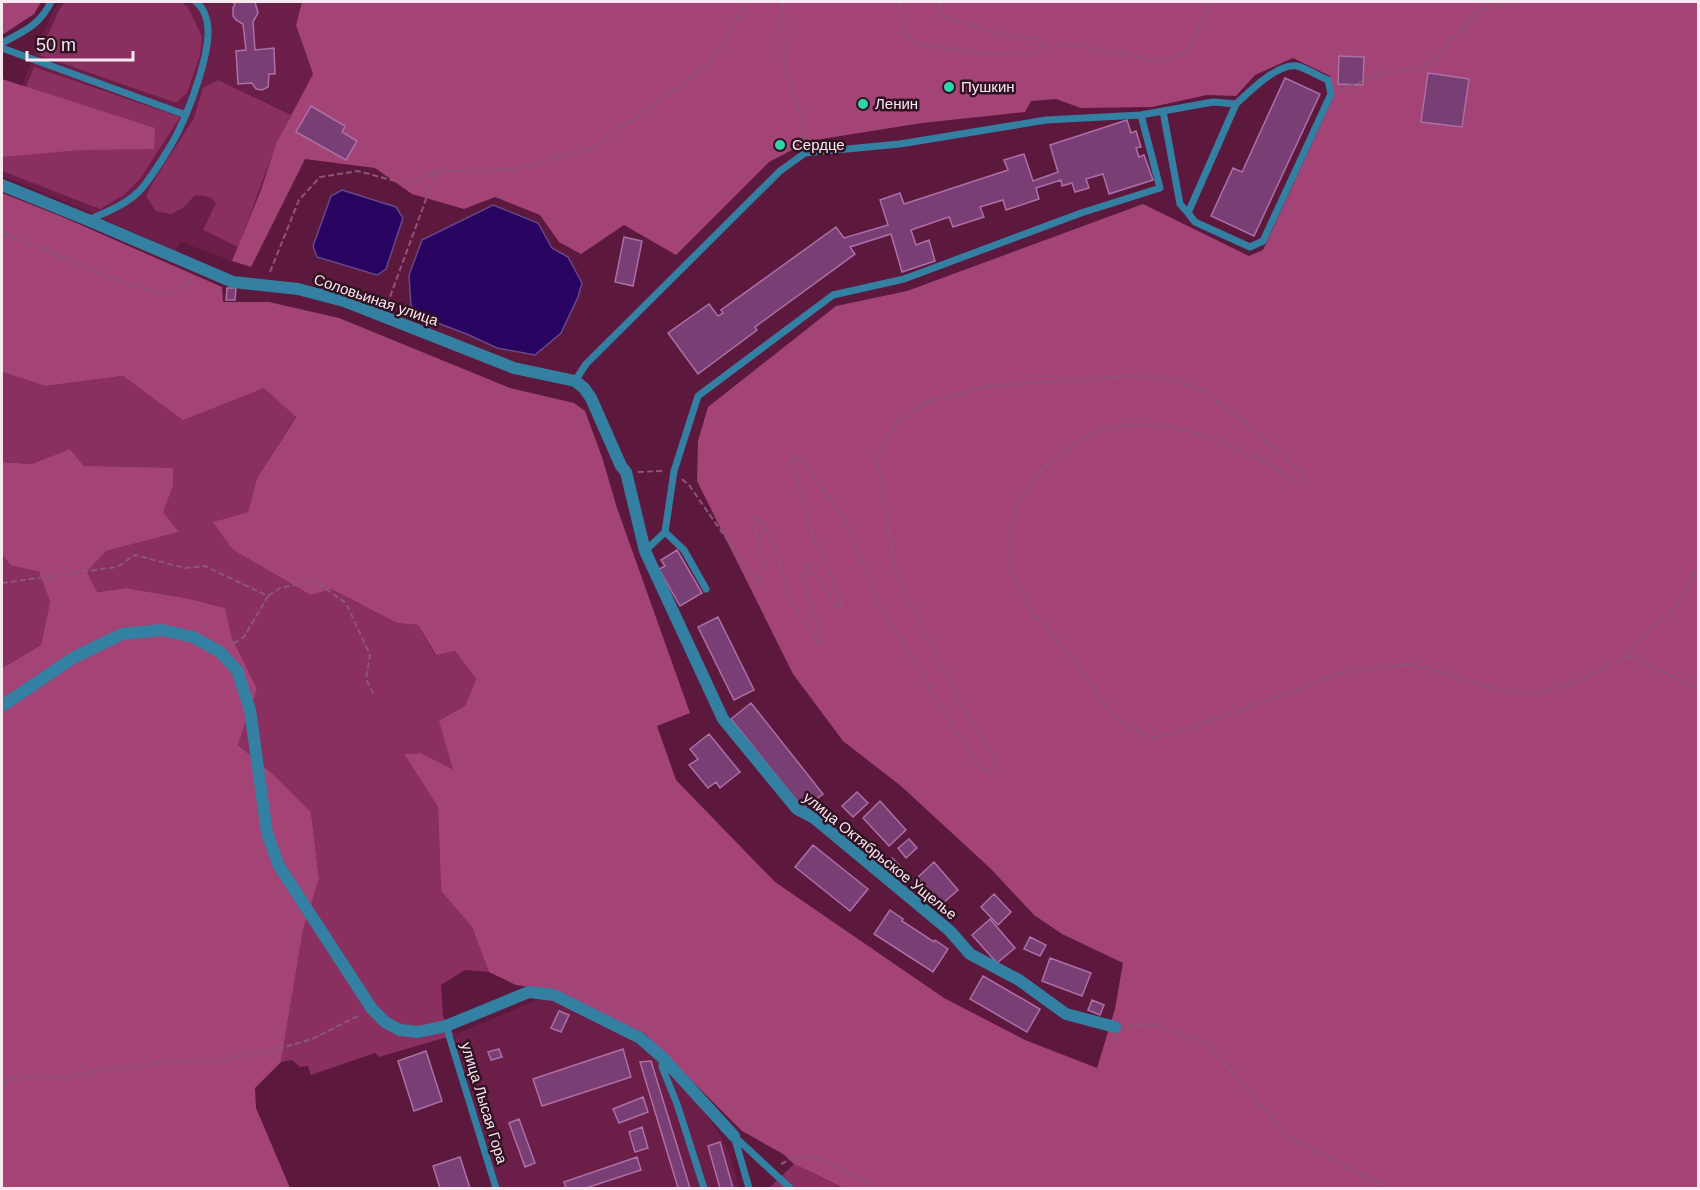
<svg xmlns="http://www.w3.org/2000/svg" width="1700" height="1190" viewBox="0 0 1700 1190" font-family="Helvetica,sans-serif">
<style>
.built{fill:#6b1e48}
.green{fill:#893060}
.forest{fill:#a44376}
.water{fill:#28035f;stroke:#67488a;stroke-width:1.5}
.building{fill:#793f74;stroke:#ad6fa7;stroke-width:1.5}
.lines{fill:none;stroke-linecap:round;stroke-linejoin:round}
.path{stroke:#8c5774;stroke-width:2;stroke-dasharray:6 3;stroke-linecap:butt}
.service{stroke:#3480a2;stroke-width:7}
.minor{stroke:#3480a2;stroke-width:12}
.poi-dot{fill:#2fd4aa;stroke:#311222;stroke-width:2}
.labels{text-anchor:middle;stroke-width:5;stroke-linejoin:round;paint-order:stroke}
.poi-label{font-size:15px;fill:#fae8f0;stroke:#311222;text-anchor:start}
.street-label{font-size:15px;fill:#fae8f0;stroke:#311222}
</style>
<rect width="100%" height="100%" fill="#5d183e"/>
<!-- built -->
<path class="built" d="M59,2H302L296,25L313,74L276,144L261,190L232,261L181,242L176,251L70,204L2,176V138L32,59L54,9Z
M541,998L553,1000L633,1040L670,1069L704,1112L721,1136L731,1158L739,1188H500L454,1035Z"/>
<!-- green -->
<path class="green" d="M65,2H181L188,7L202,37L200,55L187,93L176,103L39,55L59,10Z
M34,67L180,117L140,179L124,195L100,209L2,171V147Z
M218,80L291,115C269,157 255,203 238,247L203,230L216,203L210,197L195,195L183,208L171,214L156,211L146,196L155,179L194,118L203,88Z
M2,372L45,386L123,376L183,419L264,388L296,416L257,478L248,512L214,522L232,549L331,589L397,623L418,625L435,655L455,651L476,679L465,706L454,769L421,753L404,754L438,807L441,891L472,927L489,972L465,970L441,985L443,1016L454,1035L379,1057L375,1053L311,1075L308,1066L300,1067L292,1060L281,1062L303,930L319,879L311,812L275,776L238,745L257,689L232,638L225,608L190,599L126,588L96,592L87,572L106,551L179,532L162,512L173,486L84,466L70,449L31,464L2,462Z
M2,554L10,565L39,572L50,602L41,645L2,668Z
M794,1164L844,1188H769Z"/>
<!-- forest -->
<path class="forest" d="M2,2H41L34,14L2,35Z
M302,2H1698V1188H844L794,1164L783,1154L742,1131L645,1034L555,991L516,985L489,972L472,927L441,891L438,807L404,754L421,753L453,769L439,721L465,706L476,679L455,651L436,655L418,625L397,623L331,589L311,595L232,549L213,522L248,512L257,478L296,417L264,388L183,420L123,376L45,386L2,372V193L65,218L222,287L223,302H269L339,318L510,388L574,403L585,411L602,457L617,508L690,713L657,726L676,780L775,882L944,998L1025,1040L1097,1068L1115,1009L1123,963L1062,934L1034,915L991,869L901,786L843,741L793,674L697,481L698,441L708,407L836,306L907,291L1143,204L1249,256L1263,250L1333,98L1330,76L1293,58L1255,75L1236,96L1207,95L1152,107L1081,108L1056,99L1031,101L1025,112L922,123L809,141L769,162L676,255L624,225L581,254L559,242L540,215L495,197L464,209L412,194L375,168L305,159L251,267L232,261L261,190L276,144L313,74L296,25Z
M2,79L155,128L154,149L80,150L2,157Z
M70,449L84,466L173,468V486L163,512L179,532L106,551L87,572L97,592L126,588L190,599L225,608L232,638L257,689L238,745L275,776L311,812L319,879L303,930L281,1062L255,1088L256,1108L290,1188H2V668L41,645L50,602L39,572L10,565L2,554V462L31,464Z"/>
<!-- water -->
<path class="water" d="M342,190L396,207L403,218L386,269L377,275L317,257L313,246L331,196Z
M493,205L538,223L552,248L568,257L582,283L578,297L561,333L535,355L497,348L469,335L425,318L411,306L409,275L422,240Z"/>
<!-- building -->
<path class="building" d="M232,2H255L258,13L253,22L255,50L274,48L275,74H269L268,87L262,90L256,89L252,83L238,84L236,51L246,50L243,24L236,20L233,16V8L235,4Z
M1339,56L1364,57L1363,85L1338,84Z
M1428,73L1469,79L1462,127L1421,122Z
M1285,78L1320,94L1254,236L1211,216L1233,168L1242,172Z
M311,106L345,126L342,132L357,141L346,160L296,132Z
M1127,120L1131,133L1136,131L1141,147L1136,148L1139,157L1144,155L1153,180L1109,194L1103,174L1086,179L1089,188L1075,192L1072,183L1062,186L1061,180L1036,188L1039,199L1006,210L1003,200L980,207L984,217L953,227L949,217L911,230L916,245L929,240L935,261L902,272L891,234L850,247L855,254L755,327L757,330L698,374L668,333L709,304L718,316L723,313L721,310L836,227L844,238L888,225L880,200L900,193L904,204L1008,170L1004,160L1024,154L1033,181L1058,172L1050,145Z
M624,237L642,241L633,286L615,282Z
M227,288H236L235,300H226Z
M677,550L702,593L680,606L659,569L665,566L661,560Z
M718,617L754,690L734,700L698,627Z
M751,703L823,794L803,809L731,719Z
M709,734L740,772L720,788L716,782L708,788L689,765L698,759L690,749Z
M857,792L868,803L853,817L842,806Z
M880,801L906,830L889,846L863,818Z
M909,839L917,848L906,858L898,848Z
M813,845L868,889L850,911L795,867Z
M892,858L901,867L892,875L883,866Z
M934,862L958,890L941,905L917,878Z
M994,894L1011,912L998,925L981,907Z
M890,910L903,919L902,921L934,942L935,940L948,949L933,972L874,934Z
M990,919L1015,948L997,963L972,935Z
M1030,937L1046,945L1040,956L1024,949Z
M1050,958L1091,973L1082,996L1042,981Z
M983,976L1040,1009L1027,1032L970,999Z
M1092,1000L1104,1005L1100,1015L1088,1010Z
M559,1011L569,1015L561,1032L551,1028Z
M499,1049L502,1057L491,1060L488,1052Z
M623,1049L631,1077L542,1106L533,1079Z
M426,1051L442,1101L414,1111L398,1061Z
M651,1061L690,1188H678L640,1062Z
M643,1097L648,1112L619,1123L613,1109Z
M519,1119L535,1163L525,1167L509,1123Z
M642,1127L648,1148L635,1152L629,1132Z
M720,1142L733,1188H720L708,1146Z
M460,1157L470,1188H440L433,1166Z
M637,1157L641,1170L586,1188H566L564,1182Z"/>
<g class="lines">
<!-- path -->
<path class="path" d="M783,2L784,68L803,121L804,142
M900,2L903,36L920,45L991,54H1036L1044,46L1038,40L996,33L942,16L939,2
M1044,46L1075,45L1157,61L1187,54L1211,2
M1340,90L1386,72L1426,67L1480,10L1512,2
M2,232L118,281L161,293L174,292L193,279
M270,272L299,200L320,177L358,171L406,184L436,171L518,169L594,147L711,63L747,2
M387,305L436,172
M638,472L662,471
M682,479L689,485L758,584L765,571L752,518L763,523L775,544L790,602L819,643V629L803,578L807,562L834,604L841,607V597L813,535L790,458H802L845,520L883,611L975,763L989,773L996,769L997,762L961,705L897,579L877,459L882,445L899,422L922,403L987,386L1141,375L1174,380L1202,391L1235,414L1303,474L1306,482L1299,484L1273,466L1213,438L1172,427L1137,424L1101,429L1079,441L1044,467L1019,500L1009,538L1014,578L1037,617L1068,653L1106,706L1126,725L1151,738L1173,734L1348,671L1413,664L1498,690L1538,693L1582,679L1626,656L1653,626L1678,605L1698,567
M2,583L117,567L135,555L185,568L205,566L268,596L244,637L231,645
M268,596L280,588L314,581L346,603L370,655L366,679L373,693
M1627,656L1698,688
M1127,1026L1154,1024L1208,1044L1289,1138L1379,1184L1383,1188
M2,1082L37,1075L64,1078L92,1072L170,1062L224,1059L271,1051L312,1039L360,1015
M781,1164L793,1158L814,1157L878,1188"/>
<!-- service -->
<path class="service" d="M2,43C24,31 39,26 51,2
M2,48L186,115
M1163,111L1180,204L1188,213
M88,220C107,212 130,203 143,187C154,173 170,148 178,132C190,108 209,56 208,30C208,20 204,8 196,2
M575,381L586,364L780,171L805,153L900,144L1046,120L1141,115L1213,102L1236,104C1249,92 1277,63 1297,66C1305,68 1319,76 1328,80L1331,94L1263,241L1250,247L1195,222L1188,213L1236,104
M645,551L665,532
M706,589L684,550L665,532L674,471L698,396L833,295L904,279L1081,213L1160,188L1141,115
M446,1026L496,1188
M663,1058L662,1067L677,1104L704,1188
M734,1136L790,1188
M734,1136L749,1188"/>
<!-- minor -->
<path class="minor" d="M2,185L88,220L233,282L298,289L344,301L514,368L575,381L584,388L591,398L621,466L626,472L645,551L723,719L797,809L814,818L950,931L970,954L1019,980L1066,1014L1115,1027
M2,706L73,658L122,634L162,630L193,637L220,652L237,670L250,710L267,833L279,866L372,1009L385,1022L400,1030L418,1032L446,1026L529,992L554,995L640,1038L663,1058L734,1136"/>
</g>
<!-- markers -->
<g class="poi-dot">
<circle cx="949" cy="87" r="6"/>
<circle cx="863" cy="104" r="6"/>
<circle cx="780" cy="145" r="6"/>
</g>
<g class="labels">
<!-- poi labels -->
<g class="poi-label">
<text x="961" y="92">Пушкин</text>
<text x="875" y="109">Ленин</text>
<text x="792" y="150">Сердце</text>
</g>
<!-- street labels -->
<g class="street-label">
<text transform="translate(376 300) rotate(19)" y="5">Соловьиная улица</text>
<text transform="translate(880 856) rotate(39)" y="5">улица Октябрьское Ущелье</text>
<text transform="translate(484 1103) rotate(73)" y="5">улица Лысая Гора</text>
</g>
</g>
<!-- border -->
<rect width="1700" height="1190" fill="none" stroke="#fae8f0" stroke-width="6"/>
<!-- scale -->
<path d="M27 51v9h106v-9" fill="none" stroke="#fae8f0" stroke-width="3"/>
<text x="36" y="51" font-size="18" fill="#fae8f0" stroke="#311222" stroke-width="4.5" paint-order="stroke">50 m</text>
</svg>
